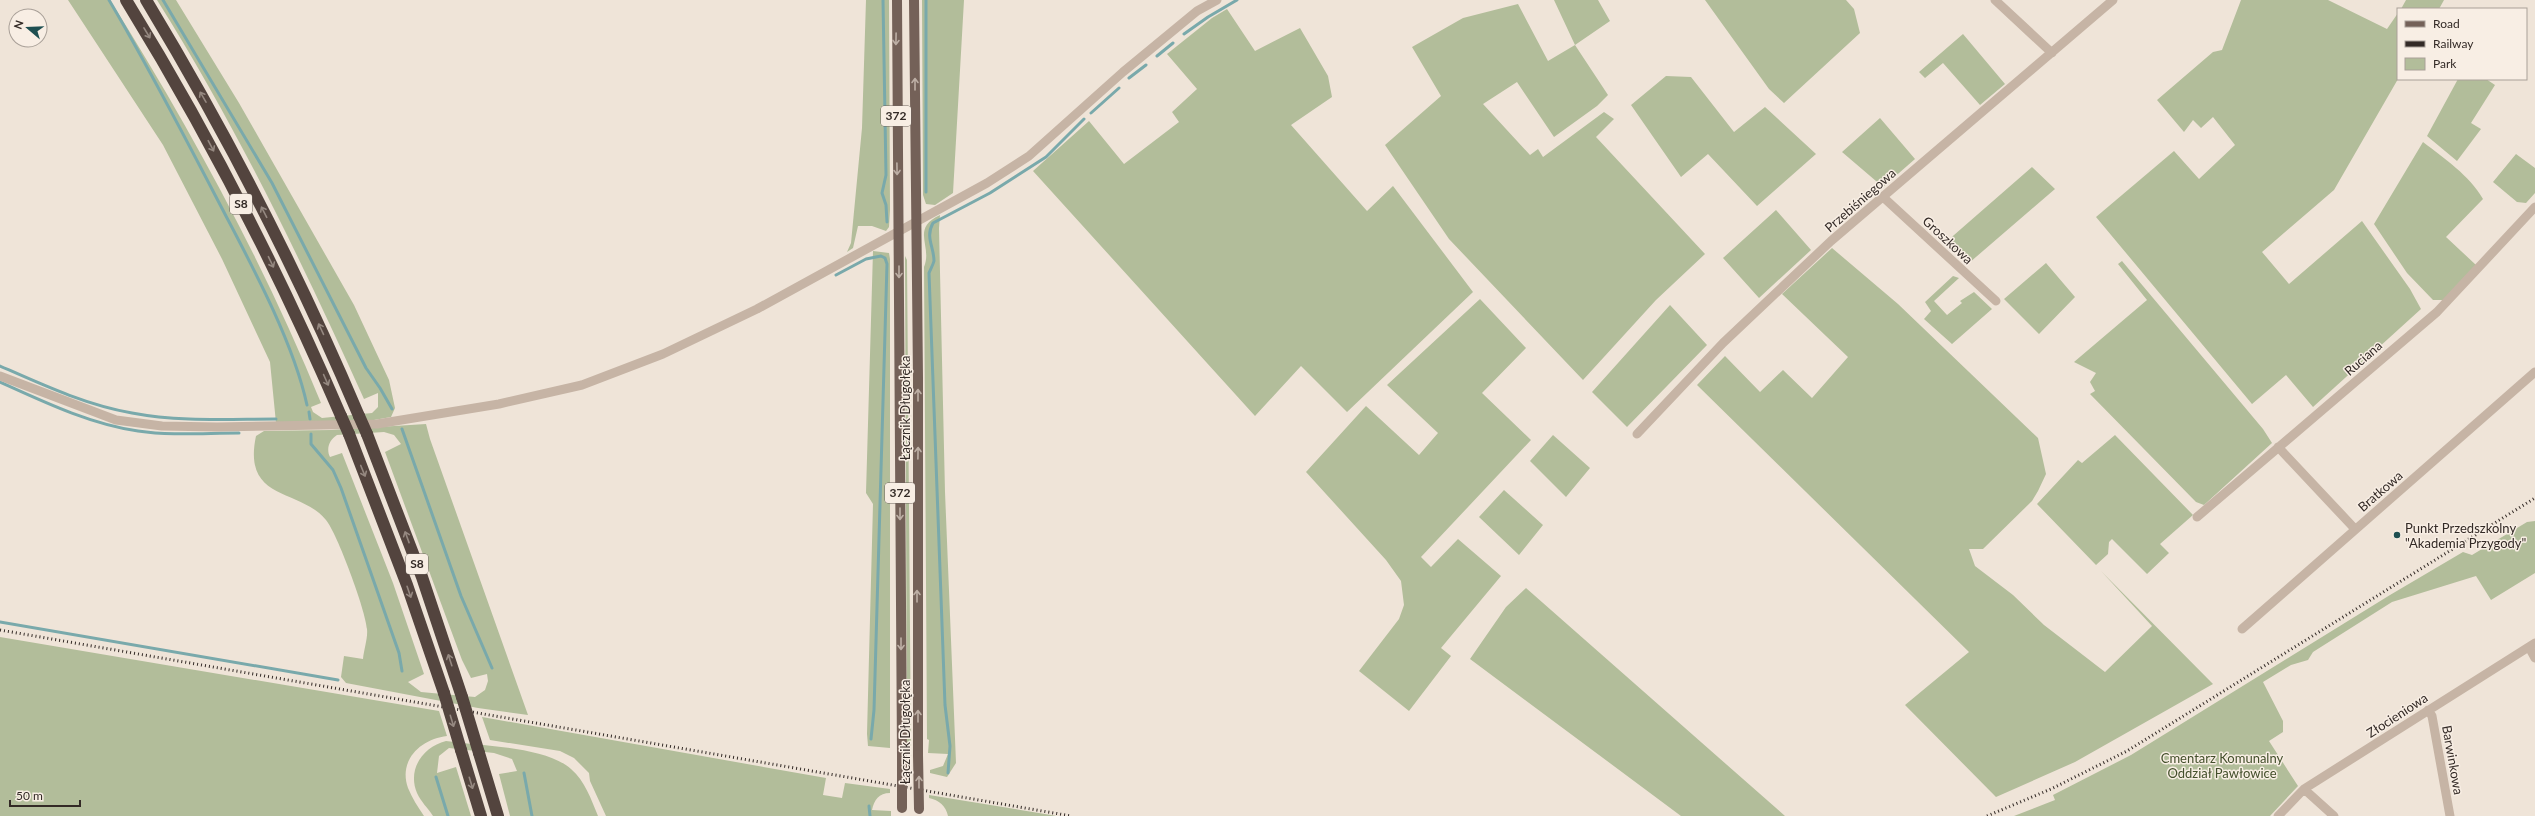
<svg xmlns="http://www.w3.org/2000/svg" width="2535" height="816" viewBox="0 0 2535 816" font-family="Lato,sans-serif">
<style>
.green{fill:#b2bd9a;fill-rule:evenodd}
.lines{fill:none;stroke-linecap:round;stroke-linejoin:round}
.stream{stroke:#79a9ab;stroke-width:3}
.minor{stroke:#c6b4a5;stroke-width:9}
.major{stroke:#746158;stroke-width:10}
.highway{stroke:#53443e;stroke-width:12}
.rail{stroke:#332a26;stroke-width:3;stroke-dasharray:1 3;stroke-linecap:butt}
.major-bridge{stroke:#746158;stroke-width:10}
.highway-bridge{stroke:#53443e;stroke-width:12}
.oneway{stroke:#958880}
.oneway2{stroke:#bdafa5}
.poi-dot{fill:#1e4f51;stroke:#f8eee4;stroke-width:1.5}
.labels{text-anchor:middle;stroke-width:3;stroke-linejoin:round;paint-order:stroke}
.shield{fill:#f8eee4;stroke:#6e655f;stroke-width:1}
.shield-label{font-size:12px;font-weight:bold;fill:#332a26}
.street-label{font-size:13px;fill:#332a26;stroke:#f8eee4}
.poi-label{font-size:13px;fill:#332a26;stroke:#f8eee4;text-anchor:start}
.park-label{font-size:13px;fill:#434f2b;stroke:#f8eee4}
</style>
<rect width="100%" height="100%" fill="#efe4d8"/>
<!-- green -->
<path class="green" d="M68,0H110C190,128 264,263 321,403L311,407L313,412L322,418L372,413L378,407V393L364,399C302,262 237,127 157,0H176L239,103L354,305L389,380L395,408L391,417L374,420L276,423L270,362L222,259L163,145Z
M866,0H889L890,210L889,227L886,231L872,226H858L853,248L847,252L851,243L862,128Z
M922,0H964L953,193L935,205L926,204L923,195Z
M1554,0H1598L1610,21L1575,45L1608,95L1597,106L1554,137L1517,82L1483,104L1530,155L1538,149L1543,157L1604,112L1614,119L1596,137L1705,254L1656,300L1583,380L1449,239L1385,145L1441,96L1412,47L1463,18L1518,4L1548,61L1575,45Z
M1705,0H1846L1854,9L1860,33L1784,103L1769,89Z
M2241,0H2328L2387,29L2398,13V79L2334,190L2262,252L2289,284L2362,221L2410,289L2421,309L2313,407L2286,375L2252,404L2096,217L2174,151L2199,179L2235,145L2213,117L2201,128L2193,120L2184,132L2157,100L2213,52L2222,50Z
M2406,0H2444L2439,9H2401Z
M1227,9L1255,51L1300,28L1328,76L1332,97L1291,125L1367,211L1393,186L1473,292L1347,412L1301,366L1255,416L1033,171L1089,121L1124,164L1179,122L1172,112L1197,89L1167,54L1212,18Z
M1963,34L2005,84L1980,105L1943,63L1925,78L1919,72Z
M1666,76L1691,77L1734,132L1765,107L1816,154L1757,206L1708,154L1681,177L1631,105Z
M2458,79H2486L2495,85L2471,123L2481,129L2457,161L2427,136Z
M1880,118L1915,159L1883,187L1842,152Z
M2423,142C2445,159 2469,175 2483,199L2446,237L2476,265L2443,300H2433L2407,273L2374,224Z
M2516,154L2535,168V193L2526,203L2517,202L2493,182Z
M2032,167L2055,189L1969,263L1946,242Z
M1776,210L1811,250L1759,298L1723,258Z
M940,215L939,228L945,492L956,763L947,777L930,773V770L943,766L948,754L928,753L929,740L927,739L924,267C933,246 910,229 940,215Z
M1832,248L1898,304L2038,438L2046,474L2038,491L2032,501L1983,549H1969L1975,566L2013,595L2044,625L2105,672L2152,626L2101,571L2213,684L2075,762L1996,797L1905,705L1969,652L1697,385L1725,356L1760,392L1783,370L1812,398L1848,357L1782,294Z
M873,251L889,253L890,259V748L868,746L867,734L873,504L866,493Z
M905,256L907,260L911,755H907Z
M2122,261L2263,429L2272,443L2204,505L2196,502L2090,394L2095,391L2090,382L2096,373L2074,362L2147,300L2118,264Z
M2046,263L2075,297L2039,334L2004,299Z
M1953,276L1959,278L1934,301L1947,315L1962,303L1960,301L1974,292L1992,309L1952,344L1924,319L1931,311L1925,302Z
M1480,299L1526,348L1482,393L1531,440L1421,557L1431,567L1458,539L1501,576L1441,648L1451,656L1409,711L1359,671L1399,619L1404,605L1401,581L1386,560L1306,472L1366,406L1419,455L1438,433L1387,385Z
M1670,305L1707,345L1627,427L1592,392Z
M426,424L430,439L528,715L478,708L346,683L341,677L344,656L363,659C364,649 368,638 367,629C366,611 337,533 326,520C300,488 242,502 256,436L264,431L331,430ZM384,432L394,435L401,444L385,452L462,660L471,678L487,674L488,681L485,690L475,697L421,692L408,682L424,674L393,583L342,453L330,457C326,449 329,440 337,435Z
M1553,435L1590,468L1566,497L1530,461Z
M2115,435L2193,515L2160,544L2169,553L2147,574L2112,539L2109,542L2108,554L2096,565L2037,504L2078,460L2082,463Z
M1504,490L1543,525L1519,555L1479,517Z
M2535,521V573L2491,600L2476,576L2392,602L2313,652L2308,660L2291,665L2263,682L2283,721V732L2269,741L2298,786L2270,816H2014L2055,800L2053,795L2131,755L2390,595L2463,552L2472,555L2527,522Z
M1526,588L1785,816H1681L1470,659L1506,607Z
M0,637L439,711L447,736C421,739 398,760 408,788C412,798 418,807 424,816H0Z
M482,717L826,778L823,795L842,798L845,783L890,789V793C879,793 874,800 872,810L891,811V816H606L590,781L589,773L574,758L560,751L490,740Z
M446,741C479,746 545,746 571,769C585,781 591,799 598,816H510L499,774L517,771L512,759L494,753L449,748L439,756L437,773L456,767L471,816H433C428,808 421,802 417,793C407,769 423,747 446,741Z
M929,795L1045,814L1057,816H948C946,806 939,800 929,798Z"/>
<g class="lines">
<!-- stream -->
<path class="stream" d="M109,0C151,71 189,145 227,218C256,273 294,345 307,405
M163,0L272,183L366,368L380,388L392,409
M883,0L886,175L882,193L886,205L887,222
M926,0V192
M1184,34L1208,17L1237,0
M1157,56L1173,43
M1129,78L1146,65
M1091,113L1119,88
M836,275L866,259L881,256L885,258L887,264L874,710L871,739
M0,366C43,385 86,405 132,413C179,422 228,419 276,419
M0,382C44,402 90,424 138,431C171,436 205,433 239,433
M309,412L310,419
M402,429L461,596L492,668
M311,434V444L333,470L341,488L399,653L402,671
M0,622L338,680
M524,773L532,816
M948,773L950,746L945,705L929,273C930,270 933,265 934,261C934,247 925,237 933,223L990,193L1046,157L1084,119
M436,777L448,816
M869,806L870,816"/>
<!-- minor -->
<path class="minor" d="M1995,0L2052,53
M1883,197L1996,301
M0,376L116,420L162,426L217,427L377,424L499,404L582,385L663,354L757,309L987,183L1029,156L1123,72L1197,11L1217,0
M1637,434L1723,343L1831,241L2113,0
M2278,447L2355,529
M2197,517L2437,312L2535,207
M2242,629L2535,372
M2529,647L2535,658
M2428,710L2432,716L2450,816
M2304,789L2334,816
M2278,816L2304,789L2535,643"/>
<!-- major -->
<path class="major" d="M897,0L902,754
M914,0L918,377V755"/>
<!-- highway -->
<path class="highway" d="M126,0C208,133 279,272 341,416
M146,0C227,134 298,272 359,416
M349,434L407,585L444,693
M367,434L422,577L462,697
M461,750L481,816
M479,753L498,816"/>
<!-- rail -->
<path class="rail" d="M0,630L1071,816
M1987,816L2051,789L2127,751L2535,498"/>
<!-- major-bridge -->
<path class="major-bridge" d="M902,754V808
M918,755L919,809"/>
<!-- highway-bridge -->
<path class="highway-bridge" d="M341,416L349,434
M359,416L367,434
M444,693L461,750
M462,697L479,753"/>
</g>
<!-- one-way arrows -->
<defs><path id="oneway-shaft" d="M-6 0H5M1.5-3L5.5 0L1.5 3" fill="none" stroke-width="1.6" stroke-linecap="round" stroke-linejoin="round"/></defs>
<g class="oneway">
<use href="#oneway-shaft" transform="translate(147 33) rotate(59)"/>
<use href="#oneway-shaft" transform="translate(203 97) rotate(-120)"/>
<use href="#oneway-shaft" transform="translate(211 146) rotate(62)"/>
<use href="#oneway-shaft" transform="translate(264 212) rotate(-117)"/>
<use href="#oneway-shaft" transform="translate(271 262) rotate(64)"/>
<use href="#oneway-shaft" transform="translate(321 329) rotate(-115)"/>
<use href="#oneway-shaft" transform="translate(326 380) rotate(66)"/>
<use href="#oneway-shaft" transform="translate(363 471) rotate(68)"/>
<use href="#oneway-shaft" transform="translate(407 537) rotate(-110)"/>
<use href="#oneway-shaft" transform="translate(409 592) rotate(71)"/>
<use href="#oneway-shaft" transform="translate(450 660) rotate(-108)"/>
<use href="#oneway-shaft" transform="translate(452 721) rotate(73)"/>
<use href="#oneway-shaft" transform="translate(471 783) rotate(73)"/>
</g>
<g class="oneway2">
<use href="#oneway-shaft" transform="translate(896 39) rotate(91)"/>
<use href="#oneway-shaft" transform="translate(915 84) rotate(-90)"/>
<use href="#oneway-shaft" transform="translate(897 169) rotate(89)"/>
<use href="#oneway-shaft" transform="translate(899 272) rotate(90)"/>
<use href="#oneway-shaft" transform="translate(918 395) rotate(-90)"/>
<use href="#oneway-shaft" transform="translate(918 453) rotate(-89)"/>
<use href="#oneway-shaft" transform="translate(900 514) rotate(90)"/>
<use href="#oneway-shaft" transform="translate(917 596) rotate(-90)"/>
<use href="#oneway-shaft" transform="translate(901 644) rotate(90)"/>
<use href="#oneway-shaft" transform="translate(918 716) rotate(-90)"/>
<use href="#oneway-shaft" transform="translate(919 782) rotate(-90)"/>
</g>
<!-- markers -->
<circle class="poi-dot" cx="2397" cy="535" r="4"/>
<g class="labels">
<!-- shield labels -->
<g class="shield">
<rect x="881" y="106" width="30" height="20" rx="3"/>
<rect x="230" y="194" width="22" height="20" rx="3"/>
<rect x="885" y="483" width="30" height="20" rx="3"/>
<rect x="406" y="554" width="22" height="20" rx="3"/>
</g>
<g class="shield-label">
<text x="896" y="120">372</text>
<text x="241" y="208">S8</text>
<text x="900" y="497">372</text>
<text x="417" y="568">S8</text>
</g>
<!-- street labels -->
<g class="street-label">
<text transform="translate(1860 200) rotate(-41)" y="5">Przebiśniegowa</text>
<text transform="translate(1948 240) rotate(43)" y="5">Groszkowa</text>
<text transform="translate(2363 358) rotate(-41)" y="5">Ruciana</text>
<text transform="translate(905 408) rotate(-90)" y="5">Łącznik Długołęka</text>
<text transform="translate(2380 491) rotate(-41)" y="5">Bratkowa</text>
<text transform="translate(2397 715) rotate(-33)" y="5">Złocieniowa</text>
<text transform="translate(905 732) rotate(-90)" y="5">Łącznik Długołęka</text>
<text transform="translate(2453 760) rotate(80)" y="5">Barwinkowa</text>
</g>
<!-- poi labels -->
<g class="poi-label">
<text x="2405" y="533">Punkt Przedszkolny<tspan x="2405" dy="15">"Akademia Przygody"</tspan></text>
</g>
<!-- park labels -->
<g class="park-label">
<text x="2222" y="763">Cmentarz Komunalny<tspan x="2222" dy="15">Oddział Pawłowice</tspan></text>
</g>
</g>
<!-- legend -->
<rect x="2397" y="8" width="130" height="72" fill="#f8eee4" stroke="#a9a098"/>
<rect x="2405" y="21" width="20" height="6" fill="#746158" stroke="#a9a098"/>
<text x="2433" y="28" font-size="12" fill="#332a26">Road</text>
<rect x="2405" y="41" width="20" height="6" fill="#332a26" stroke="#a9a098"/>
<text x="2433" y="48" font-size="12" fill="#332a26">Railway</text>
<rect x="2405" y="58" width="20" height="12" fill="#b2bd9a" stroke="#a9a098"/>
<text x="2433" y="68" font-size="12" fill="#332a26">Park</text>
<!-- north arrow -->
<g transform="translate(28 28) rotate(289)"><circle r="19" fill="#f8eee4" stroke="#a9a098"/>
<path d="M0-3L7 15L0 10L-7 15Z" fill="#1e4f51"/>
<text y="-6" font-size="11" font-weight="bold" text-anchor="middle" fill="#332a26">N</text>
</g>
<!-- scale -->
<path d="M10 800v6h70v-6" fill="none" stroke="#332a26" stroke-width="2"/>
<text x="16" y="800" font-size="12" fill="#332a26" stroke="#f8eee4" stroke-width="3" paint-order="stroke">50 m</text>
</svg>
